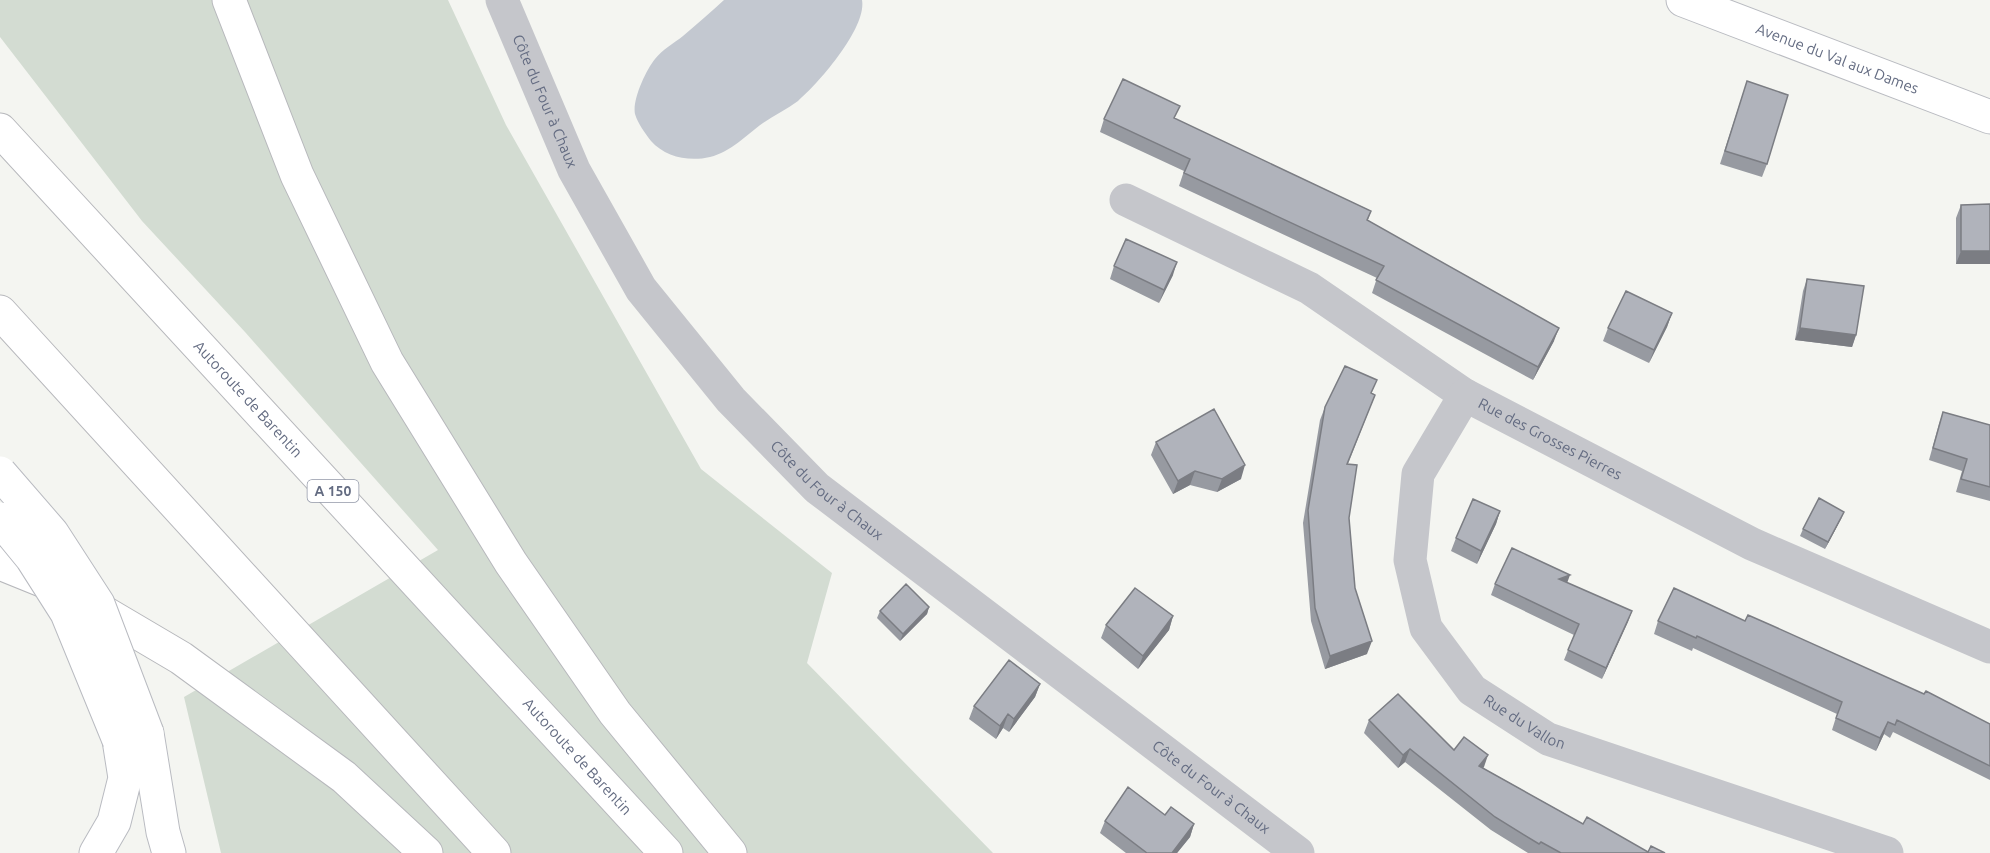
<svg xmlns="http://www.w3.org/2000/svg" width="1990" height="853" viewBox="0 0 1990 853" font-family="Ubuntu,sans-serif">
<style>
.green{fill:#d3dcd2}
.water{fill:#c3c8d0}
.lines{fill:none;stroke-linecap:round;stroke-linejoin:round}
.secondary-casing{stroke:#b9bbc1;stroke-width:35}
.motorway-casing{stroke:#b7b8bc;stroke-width:35}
.minor{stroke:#c5c6cb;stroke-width:33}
.tertiary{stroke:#c5c6cb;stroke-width:33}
.secondary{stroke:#fff;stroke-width:33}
.motorway{stroke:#fff;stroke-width:33}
.secondary-bridge-casing{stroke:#b9bbc1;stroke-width:35;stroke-linecap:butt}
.secondary-bridge{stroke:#fff;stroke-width:33}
.wall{fill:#979aa1}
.shaded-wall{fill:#7b7d83}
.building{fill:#b0b3bb;stroke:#7b7d83;stroke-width:1.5}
.labels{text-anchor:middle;stroke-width:6;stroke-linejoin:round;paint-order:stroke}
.shield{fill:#fff;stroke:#9298a8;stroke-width:1.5}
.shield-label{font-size:14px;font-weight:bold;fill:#646c82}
.street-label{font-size:15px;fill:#646c82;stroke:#fff}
</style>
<rect width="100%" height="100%" fill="#f4f5f1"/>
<!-- green -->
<path class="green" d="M0,0H448L506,125L701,469L832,573L807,663L993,853H221L184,697L438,550L245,332L142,221L0,37Z"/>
<!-- water -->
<path class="water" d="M724,0H862C867,28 819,83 798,101C787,109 775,115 763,123C746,135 731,152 710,157C689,162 665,157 651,141C645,133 638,124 635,114C632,100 646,70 655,59C662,50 674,43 683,36C697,24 711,12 724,0Z"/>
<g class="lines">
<!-- secondary casing -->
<g class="secondary-casing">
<g id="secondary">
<path id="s4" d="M1683,0L1990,117"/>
<path d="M147,733L163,832L169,853"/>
<path d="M96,853L114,822L125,778L119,740"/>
</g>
</g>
<!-- motorway casing -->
<g class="motorway-casing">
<g id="motorway">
<path d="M229,0L297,175L387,362L511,563L615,713L730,853"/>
<path id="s5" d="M0,130L666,853"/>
<path d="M0,312L494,853"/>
<path d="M0,563L64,589L181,658L344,777L426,853"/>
</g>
</g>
<!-- minor -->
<g class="minor">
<path id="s1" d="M1126,200L1309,288L1465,395L1752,544L1990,647"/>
<path id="s2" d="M1465,395L1418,474L1410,560L1426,628L1472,690L1548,739L1887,853"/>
</g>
<!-- tertiary -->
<path class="tertiary" id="s3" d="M502,0L574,170L641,289L731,400L817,488L1298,853"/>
<!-- secondary -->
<use href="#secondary" class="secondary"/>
<!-- motorway -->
<use href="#motorway" class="motorway"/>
<!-- secondary-bridge casing -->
<g class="secondary-bridge-casing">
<path id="secondary-bridge" d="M0,473L52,533L98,604L147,733
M0,519L32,558L67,613L119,740"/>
</g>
<!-- secondary-bridge -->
<use href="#secondary-bridge" class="secondary-bridge"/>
</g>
<!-- wall -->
<path class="wall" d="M1747,81L1767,164L1762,177L1720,164Z
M1104,119H1175L1371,211L1368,220L1554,341L1533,380L1372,293L1377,278L1179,186L1184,171L1100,132Z
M1990,204V264H1956V218L1961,205Z
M1114,266L1173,275L1159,303L1110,279Z
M1807,279L1856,335L1852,347L1795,340L1803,291Z
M1672,313L1667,327L1649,363L1603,341L1608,328Z
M1372,393L1375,395L1348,464L1349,518L1355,588L1367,654L1325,669L1311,621L1303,523L1320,420L1325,407Z
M1943,412L1990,425V501L1956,492L1962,471L1929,460L1939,424Z
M1156,442L1241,479L1217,492L1190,485L1173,494L1151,455Z
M1500,511L1496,524L1477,564L1451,551L1456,538Z
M1844,512L1841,519L1825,549L1800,536L1803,529Z
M1567,583L1632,611L1602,679L1564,660L1574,635L1491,595L1495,584Z
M929,607L927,614L900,641L877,618L880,611Z
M1173,616L1169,630L1138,669L1101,638L1106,625Z
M1658,621H1745L1990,724V780L1893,732L1890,738L1884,734L1876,751L1832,730L1837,714L1693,648L1692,651L1654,634Z
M1040,684L1035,697L1009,732L1003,728L996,739L969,719L974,706Z
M1369,720L1454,750L1483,768L1583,824L1648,852L1665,853H1528L1491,830L1405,762L1398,768L1364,733Z
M1165,815L1194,824L1190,837L1177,853H1126L1100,833L1105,821Z"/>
<!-- shaded-wall -->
<path class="shaded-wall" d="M1961,251H1990V264H1956Z
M1177,262L1173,275L1159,303L1164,290Z
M1672,313L1667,327L1649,363L1654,350Z
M1559,328L1554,341L1533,380L1538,367Z
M1800,328L1856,335L1852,347L1795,340Z
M1245,465L1241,479L1217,492L1222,479Z
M1195,471L1190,485L1173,494L1178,481Z
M1500,511L1496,524L1477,564L1481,551Z
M1844,512L1841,519L1825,549L1828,542Z
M1570,575L1566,586L1559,579Z
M929,607L927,614L900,641L903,634Z
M1632,611L1628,622L1602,679L1606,668Z
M1173,616L1169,630L1138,669L1143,656Z
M1372,641L1367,654L1325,669L1330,656Z
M1040,684L1035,697L1009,732L1014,719Z
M1008,714L1003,728L996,739L1000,726Z
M1888,722L1884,734L1876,751L1880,738Z
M1410,749L1405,762L1398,768L1403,755Z
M1488,755L1484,767L1474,779L1479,766Z
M1194,824L1190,837L1177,853H1172Z"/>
<!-- building -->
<path class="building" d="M1123,79L1180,106L1174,118L1371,211L1367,220L1559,328L1538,367L1376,280L1384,266L1184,173L1190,159L1104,119Z
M1747,81L1788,95L1767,164L1725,151Z
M1990,204V251H1961V205Z
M1126,239L1177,262L1164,290L1114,266Z
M1807,279L1864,286L1856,335L1800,328Z
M1626,291L1672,313L1654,350L1608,328Z
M1345,366L1377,380L1371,393L1375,395L1347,464L1357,465L1349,518L1355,588L1372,641L1330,656L1315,608L1308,510L1325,407Z
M1214,409L1245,465L1222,479L1195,471L1178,481L1156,442Z
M1943,412L1990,425V487L1961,479L1967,459L1933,448Z
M1819,498L1844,512L1828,542L1803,529Z
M1473,499L1500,511L1481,551L1456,538Z
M1512,548L1570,575L1559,579L1632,611L1606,668L1568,650L1579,624L1495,584Z
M906,584L929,607L903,634L880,611Z
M1135,588L1173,616L1143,656L1106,625Z
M1674,588L1745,621L1748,615L1773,626L1924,694L1926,691L1990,724V766L1897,720L1895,725L1888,722L1880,738L1836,718L1842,702L1697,636L1696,638L1658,621Z
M1009,660L1040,684L1014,719L1008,714L1000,726L974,706Z
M1398,694L1454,750L1464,737L1488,755L1479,766L1583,824L1587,817L1648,852L1651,846L1665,853H1561L1541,842L1539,844L1495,817L1410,749L1403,755L1369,720Z
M1128,787L1165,815L1171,807L1194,824L1172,853H1147L1105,821Z"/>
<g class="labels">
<!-- shield labels -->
<rect class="shield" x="307.5" y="480" width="51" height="22" rx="4.5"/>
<g class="shield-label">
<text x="333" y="496">A 150</text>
</g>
<!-- street labels -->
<g class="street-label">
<text dy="5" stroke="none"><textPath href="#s4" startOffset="165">Avenue du Val aux Dames</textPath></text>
<text dy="5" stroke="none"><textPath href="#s3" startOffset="110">Côte du Four à Chaux</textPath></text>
<text dy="5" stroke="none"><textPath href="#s5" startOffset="366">Autoroute de Barentin</textPath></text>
<text dy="5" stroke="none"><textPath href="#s1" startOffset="488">Rue des Grosses Pierres</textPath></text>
<text dy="5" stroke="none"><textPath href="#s3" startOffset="596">Côte du Four à Chaux</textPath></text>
<text dy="5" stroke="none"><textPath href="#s2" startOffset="387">Rue du Vallon</textPath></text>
<text dy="5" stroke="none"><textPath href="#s5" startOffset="852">Autoroute de Barentin</textPath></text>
<text dy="5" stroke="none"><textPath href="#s3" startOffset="1082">Côte du Four à Chaux</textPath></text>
</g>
</g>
</svg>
